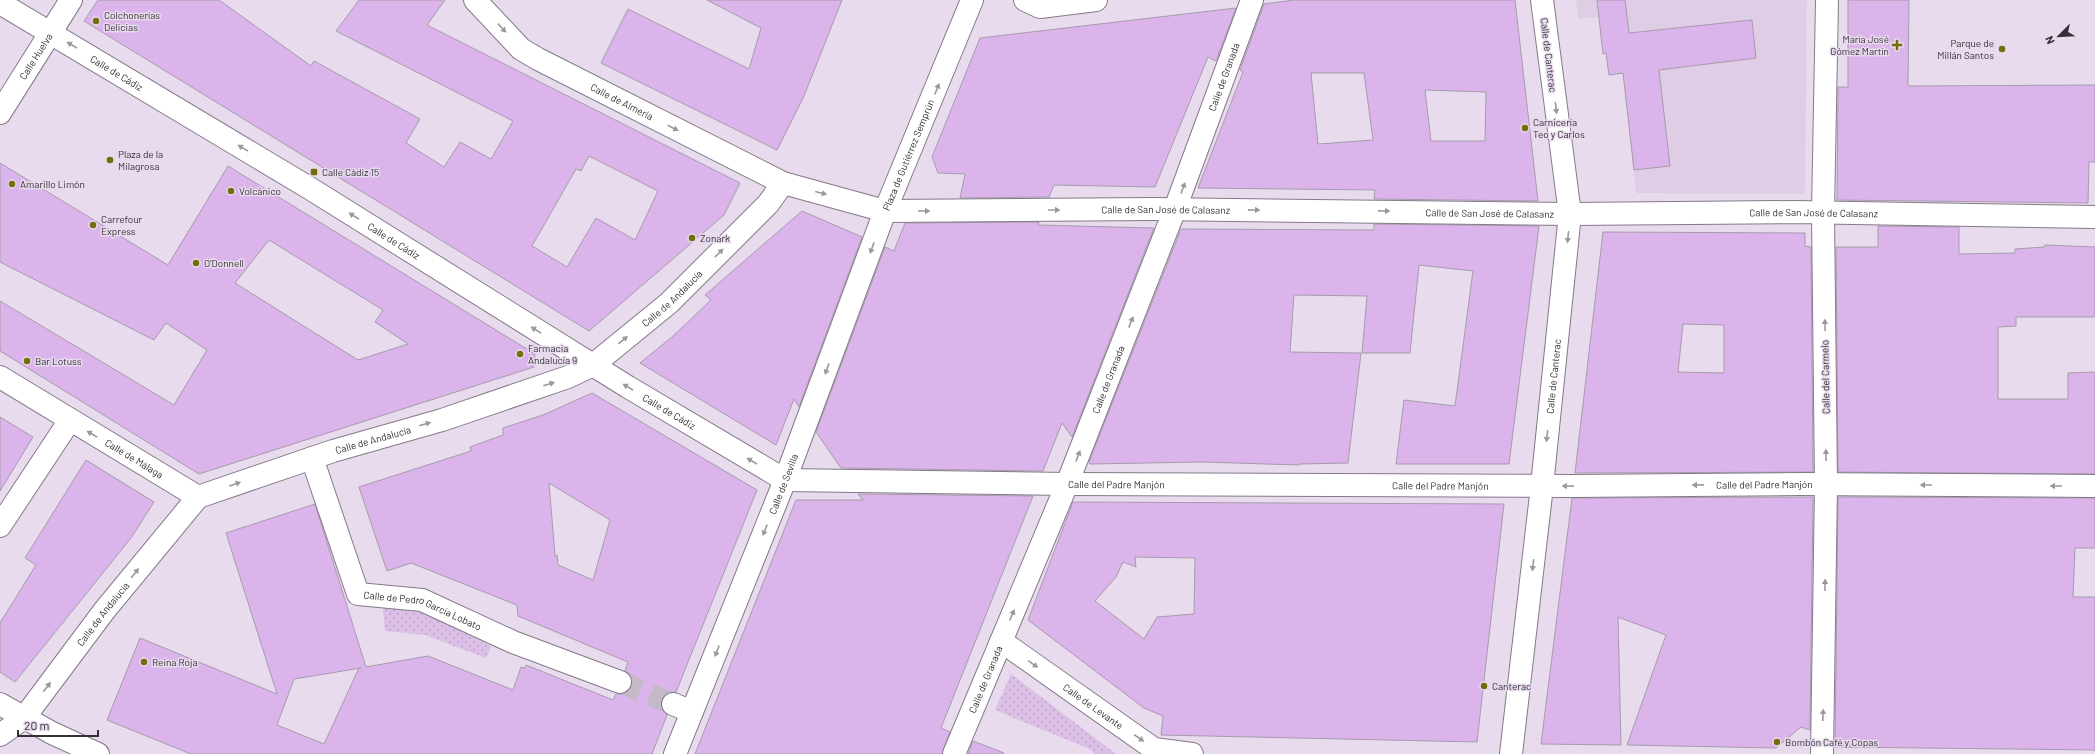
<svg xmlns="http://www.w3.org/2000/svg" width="2095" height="754" viewBox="0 0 2095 754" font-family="Barlow,sans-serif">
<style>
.built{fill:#dfcde6}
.park{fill:url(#park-dots)}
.building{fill:#dab4ea;stroke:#a79bac;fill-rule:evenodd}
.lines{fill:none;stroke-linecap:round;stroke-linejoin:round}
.street-tunnel{stroke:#c4b9c9;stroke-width:22;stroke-dasharray:22 11;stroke-linecap:butt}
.street-casing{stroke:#847989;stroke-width:24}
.secondary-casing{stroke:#847989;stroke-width:24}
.street{stroke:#fff;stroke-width:22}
.secondary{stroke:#fff;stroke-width:22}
.oneway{fill:#9a989b}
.poi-dot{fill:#736d0c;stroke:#e8dbed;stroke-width:1.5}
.labels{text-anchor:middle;stroke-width:3;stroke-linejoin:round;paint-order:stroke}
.poi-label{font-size:10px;fill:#353037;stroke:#e8dbed;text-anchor:start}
.street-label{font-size:10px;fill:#353037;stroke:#e8dbed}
</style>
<defs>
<pattern id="park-dots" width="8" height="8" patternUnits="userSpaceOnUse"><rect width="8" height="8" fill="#dbbfe6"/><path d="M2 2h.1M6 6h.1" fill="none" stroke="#bda4c6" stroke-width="1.8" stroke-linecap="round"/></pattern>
</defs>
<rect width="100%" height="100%" fill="#e8dbed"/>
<!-- built -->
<path class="built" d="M1576,0H1807L1805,194L1636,193L1623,73L1609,75L1606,54H1603L1599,17L1578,19Z"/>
<!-- park -->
<path class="park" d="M383,608L419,610L491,646L486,658L425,635L385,631Z
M1011,674L1116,754H1094L1092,750L995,710Z"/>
<!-- building -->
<path class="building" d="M98,0H219L311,66L314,61L420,119L406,143L444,167L460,142L491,159L513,121L336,31L359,0H445L427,25L740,183L724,215L589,331L84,21ZM589,156L658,191L635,240L596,218L567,267L532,246L576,169L581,171Z
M707,0H842L804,96L777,150L601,63L628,9L749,69L761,28Z
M1294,0H1515L1538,201L1374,199L1375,190L1198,188L1243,72L1240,70L1264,4ZM1311,73H1364L1373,140L1318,144ZM1425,90L1486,92L1485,141H1431Z
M1597,0H1625L1629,33L1752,20L1756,58L1659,70L1670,166L1634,170L1623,73L1609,75L1606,53L1603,54Z
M1848,0H1909L1908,86L2095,85V162H2089L2088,203L1837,200L1838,87H1848Z
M1236,8L1216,61L1208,57L1155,187L1054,185L1049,197L960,198L965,174L938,173L932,157L980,38Z
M0,163L168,265L228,166L535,354L534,367L199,474L0,351V301L174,405L207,350L166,323L154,340L0,262ZM269,240L383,310L375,322L408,344L358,360L235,283Z
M802,211L862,237L799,407L794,399L776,445L640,363L672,337L711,300L705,295Z
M1039,222L1038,225L1154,228L1072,437L1062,423L1043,471L841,468L816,432L885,247L894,251L905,223Z
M1374,224L1539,226L1509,464H1396L1404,400L1455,406L1473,271L1419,265L1410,353H1362L1367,296L1294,295L1290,352L1361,353L1348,463L1299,464V465L1202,462L1090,464L1089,462L1181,229L1374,230Z
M1878,226L1959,227V254L2015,253V249L2044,247L2045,245L2095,247V317H2016V326L1998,327V399H2068V373L2095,372V474L1838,472L1836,247H1878Z
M1603,232L1805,233V246L1811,247L1813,472L1575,473ZM1683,324L1724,325V373L1678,372Z
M592,393L757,490L676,692L666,694L661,700V706L667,715L652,754H191L107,720L140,638L277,694L226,533L315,504L366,667L428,656L513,690L521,667L525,668L526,665L613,700L616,694H622L628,692L632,687V680L630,674L625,671L628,662L518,616L517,605L411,563L387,571L359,487L471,451L470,447L503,435V428L543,415ZM549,483L610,520L593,580L558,565L557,555L555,556ZM359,668L324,744L277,725L294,679L361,668Z
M0,417L33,437L0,491Z
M86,460L154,502L131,538L15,682L0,672V623L36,565L25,558Z
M858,494L1033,496L941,728L950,732L942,754H695L796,500H863Z
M1813,497L1810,730L1801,727L1776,748L1627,745L1666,635L1618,617L1621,745L1541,744L1572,498Z
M1838,497L2095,498V548H2075L2073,597H2095V750L1835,747Z
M1073,502L1504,504L1477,742L1161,735L1163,716L1144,708L1028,620ZM1135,557L1195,558L1194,614L1157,617L1144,639L1095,601L1116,577L1123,562L1136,567Z
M973,741L1004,753L1003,754H968Z"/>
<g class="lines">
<!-- street-tunnel -->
<path class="street-tunnel" d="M620,682L673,704"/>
<!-- street casing -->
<g class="street-casing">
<g id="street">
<path id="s1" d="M475,0L521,49L538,59L783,183L885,211L972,0"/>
<path d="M1025,0L1040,7L1096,0"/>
<path id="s2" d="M0,3L311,189L628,387L785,480L1067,484L1572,486L1800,484L2095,486"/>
<path id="s3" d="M0,113L71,0"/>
<path id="s4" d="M0,377L198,497"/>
<path id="s5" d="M312,458L358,594L422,600L513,642L620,682"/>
<path d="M0,526L70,420"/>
<path id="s6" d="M1001,641L1154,749L1192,754"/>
<path d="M0,704L52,733L98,754"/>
<path d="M673,704L692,712"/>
<path id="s7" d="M0,735L24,718L104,611L198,497L333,451L442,420L568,377L593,365L669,303L768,204L783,183"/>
<path id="s8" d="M675,754L785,480L885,211L1154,209L1570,214L1794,212L2095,217"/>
<path id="s9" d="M954,754L1067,484L1175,209L1252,0"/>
</g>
</g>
<!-- secondary casing -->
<g class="secondary-casing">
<g id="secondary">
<path id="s10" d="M1511,754L1542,486L1570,214L1542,0"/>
<path d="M1822,754L1826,485L1823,212L1827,0"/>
</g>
</g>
<!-- street -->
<use href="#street" class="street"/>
<!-- secondary -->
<use href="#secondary" class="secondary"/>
</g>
<!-- one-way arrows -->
<defs><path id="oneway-solid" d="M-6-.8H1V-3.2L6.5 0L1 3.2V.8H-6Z"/></defs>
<g class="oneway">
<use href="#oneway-solid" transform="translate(502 28) rotate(47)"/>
<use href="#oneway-solid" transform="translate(72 45) rotate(-149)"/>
<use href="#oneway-solid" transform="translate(937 89) rotate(-68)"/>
<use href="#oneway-solid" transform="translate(1556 108) rotate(83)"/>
<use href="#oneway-solid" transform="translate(673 128) rotate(27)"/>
<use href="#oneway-solid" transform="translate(243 148) rotate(-149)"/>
<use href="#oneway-solid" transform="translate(1183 188) rotate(-70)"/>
<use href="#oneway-solid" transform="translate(821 193) rotate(14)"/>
<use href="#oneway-solid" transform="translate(1054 210)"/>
<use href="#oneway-solid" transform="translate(1254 210) rotate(1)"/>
<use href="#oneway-solid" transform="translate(924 211)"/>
<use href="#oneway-solid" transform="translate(1384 211) rotate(1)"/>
<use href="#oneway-solid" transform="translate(354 216) rotate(-148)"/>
<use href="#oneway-solid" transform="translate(1568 237) rotate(96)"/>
<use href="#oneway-solid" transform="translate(872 248) rotate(110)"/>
<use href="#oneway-solid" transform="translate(719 253) rotate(-45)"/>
<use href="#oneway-solid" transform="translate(1131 322) rotate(-69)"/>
<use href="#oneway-solid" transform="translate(1825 325) rotate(-91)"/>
<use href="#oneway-solid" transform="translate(536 330) rotate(-148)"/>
<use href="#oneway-solid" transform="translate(623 340) rotate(-39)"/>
<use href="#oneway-solid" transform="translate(827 369) rotate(110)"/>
<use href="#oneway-solid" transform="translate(549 384) rotate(-18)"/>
<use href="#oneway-solid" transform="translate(628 387) rotate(-149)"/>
<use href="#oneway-solid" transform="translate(425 424) rotate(-16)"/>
<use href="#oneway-solid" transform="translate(92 434) rotate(-149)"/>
<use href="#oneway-solid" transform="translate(1547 436) rotate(96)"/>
<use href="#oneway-solid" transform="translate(1826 455) rotate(-91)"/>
<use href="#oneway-solid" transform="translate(1078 456) rotate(-69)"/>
<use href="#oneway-solid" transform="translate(752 461) rotate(-149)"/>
<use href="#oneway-solid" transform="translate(235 484) rotate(-19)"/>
<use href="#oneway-solid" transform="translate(1698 485) rotate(179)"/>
<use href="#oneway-solid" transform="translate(1926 485) rotate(-180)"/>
<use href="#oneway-solid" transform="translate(1568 486) rotate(-179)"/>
<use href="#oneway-solid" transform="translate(2056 486) rotate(-180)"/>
<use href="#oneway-solid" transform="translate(765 530) rotate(112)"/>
<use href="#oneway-solid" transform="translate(1533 565) rotate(97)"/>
<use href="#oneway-solid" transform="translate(135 573) rotate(-51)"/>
<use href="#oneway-solid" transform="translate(1825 585) rotate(-89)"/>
<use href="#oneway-solid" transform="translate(1012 615) rotate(-67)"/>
<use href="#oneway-solid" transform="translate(717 651) rotate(112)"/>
<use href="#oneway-solid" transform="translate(1033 664) rotate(35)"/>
<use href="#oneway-solid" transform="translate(47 687) rotate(-53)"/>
<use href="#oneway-solid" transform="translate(1823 715) rotate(-89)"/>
<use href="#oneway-solid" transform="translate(1139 738) rotate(35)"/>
</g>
<!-- markers -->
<g class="poi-dot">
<circle cx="96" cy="21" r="4"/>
<path d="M1895 39h4v4h4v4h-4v4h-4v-4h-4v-4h4z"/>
<circle cx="2002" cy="49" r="4"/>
<circle cx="1525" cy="128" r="4"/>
<circle cx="110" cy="160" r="4"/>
<rect x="310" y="168" width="8" height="8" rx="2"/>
<circle cx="12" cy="184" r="4"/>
<circle cx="231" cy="191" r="4"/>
<circle cx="93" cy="225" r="4"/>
<circle cx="692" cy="238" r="4"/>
<circle cx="196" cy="263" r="4"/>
<circle cx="520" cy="354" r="4"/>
<circle cx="27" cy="361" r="4"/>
<circle cx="144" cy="662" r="4"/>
<circle cx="1484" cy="686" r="4"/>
<circle cx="1777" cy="742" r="4"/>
</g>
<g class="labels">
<!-- poi labels -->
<g class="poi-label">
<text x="104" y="19">Colchonerías<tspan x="104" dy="12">Delicias</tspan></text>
<text x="1889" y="43" text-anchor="end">María José<tspan x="1889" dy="12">Gómez Martín</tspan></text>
<text x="1994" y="47" text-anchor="end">Parque de<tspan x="1994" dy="12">Millán Santos</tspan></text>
<text x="1533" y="126">Carnicería<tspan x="1533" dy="12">Teo y Carlos</tspan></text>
<text x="118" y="158">Plaza de la<tspan x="118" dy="12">Milagrosa</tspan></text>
<text x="322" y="176">Calle Cádiz 15</text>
<text x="20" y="188">Amarillo Limón</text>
<text x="239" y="195">Volcánico</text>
<text x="101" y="223">Carrefour<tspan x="101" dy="12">Express</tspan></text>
<text x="700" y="242">Zonark</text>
<text x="204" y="267">O'Donnell</text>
<text x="528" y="352">Farmacia<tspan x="528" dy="12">Andalucía 9</tspan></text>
<text x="35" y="365">Bar Lotuss</text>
<text x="152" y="666">Reina Roja</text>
<text x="1492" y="690">Canterac</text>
<text x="1785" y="746">Bombón Café y Copas</text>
</g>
<!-- street labels -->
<g class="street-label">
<text transform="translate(1549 55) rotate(83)" y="4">Calle de Canterac</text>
<text dy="4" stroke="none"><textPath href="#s3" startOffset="67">Calle Huelva</textPath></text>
<text dy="4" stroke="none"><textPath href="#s2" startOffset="136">Calle de Cádiz</textPath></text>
<text dy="4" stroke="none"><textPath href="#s9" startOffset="729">Calle de Granada</textPath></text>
<text dy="4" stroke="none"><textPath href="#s1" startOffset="181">Calle de Almería</textPath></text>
<text dy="4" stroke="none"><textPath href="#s1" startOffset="528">Plaza de Gutiérrez Semprún</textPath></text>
<text dy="4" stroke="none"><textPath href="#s8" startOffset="863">Calle de San José de Calasanz</textPath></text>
<text dy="4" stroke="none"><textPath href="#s8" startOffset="1187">Calle de San José de Calasanz</textPath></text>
<text dy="4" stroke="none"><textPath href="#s8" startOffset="1511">Calle de San José de Calasanz</textPath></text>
<text dy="4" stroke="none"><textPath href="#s2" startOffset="460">Calle de Cádiz</textPath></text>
<text dy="4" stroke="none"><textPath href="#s7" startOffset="831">Calle de Andalucía</textPath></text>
<text dy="4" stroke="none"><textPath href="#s10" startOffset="380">Calle de Canterac</textPath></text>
<text transform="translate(1825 377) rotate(-91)" y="4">Calle del Carmelo</text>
<text dy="4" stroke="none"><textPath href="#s9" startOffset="405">Calle de Granada</textPath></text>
<text dy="4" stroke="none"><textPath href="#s2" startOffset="784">Calle de Cádiz</textPath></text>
<text dy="4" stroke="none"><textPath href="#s7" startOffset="495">Calle de Andalucía</textPath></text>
<text dy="4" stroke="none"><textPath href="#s4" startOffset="157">Calle de Málaga</textPath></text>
<text dy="4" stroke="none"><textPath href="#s8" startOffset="291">Calle de Sevilla</textPath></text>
<text dy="4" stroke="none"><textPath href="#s2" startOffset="1250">Calle del Padre Manjón</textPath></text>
<text dy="4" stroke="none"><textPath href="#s2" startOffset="1898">Calle del Padre Manjón</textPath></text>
<text dy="4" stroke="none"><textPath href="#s2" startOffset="1574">Calle del Padre Manjón</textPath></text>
<text dy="4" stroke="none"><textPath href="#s5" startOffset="211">Calle de Pedro García Lobato</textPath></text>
<text dy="4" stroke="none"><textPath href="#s7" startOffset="160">Calle de Andalucía</textPath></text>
<text dy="4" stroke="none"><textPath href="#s9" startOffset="81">Calle de Granada</textPath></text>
<text dy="4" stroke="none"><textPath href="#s6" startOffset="113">Calle de Levante</textPath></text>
</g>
</g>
<!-- north arrow -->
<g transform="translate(2059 36) rotate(246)" stroke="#e8dbed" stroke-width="3" paint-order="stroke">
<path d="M0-3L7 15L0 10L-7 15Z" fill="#353037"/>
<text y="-6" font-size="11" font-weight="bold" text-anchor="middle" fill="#353037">N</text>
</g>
<!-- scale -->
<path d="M18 730v6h80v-6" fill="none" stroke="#353037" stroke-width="2"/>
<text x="24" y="730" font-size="12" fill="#353037" stroke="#e8dbed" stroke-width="3" paint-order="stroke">20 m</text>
</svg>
